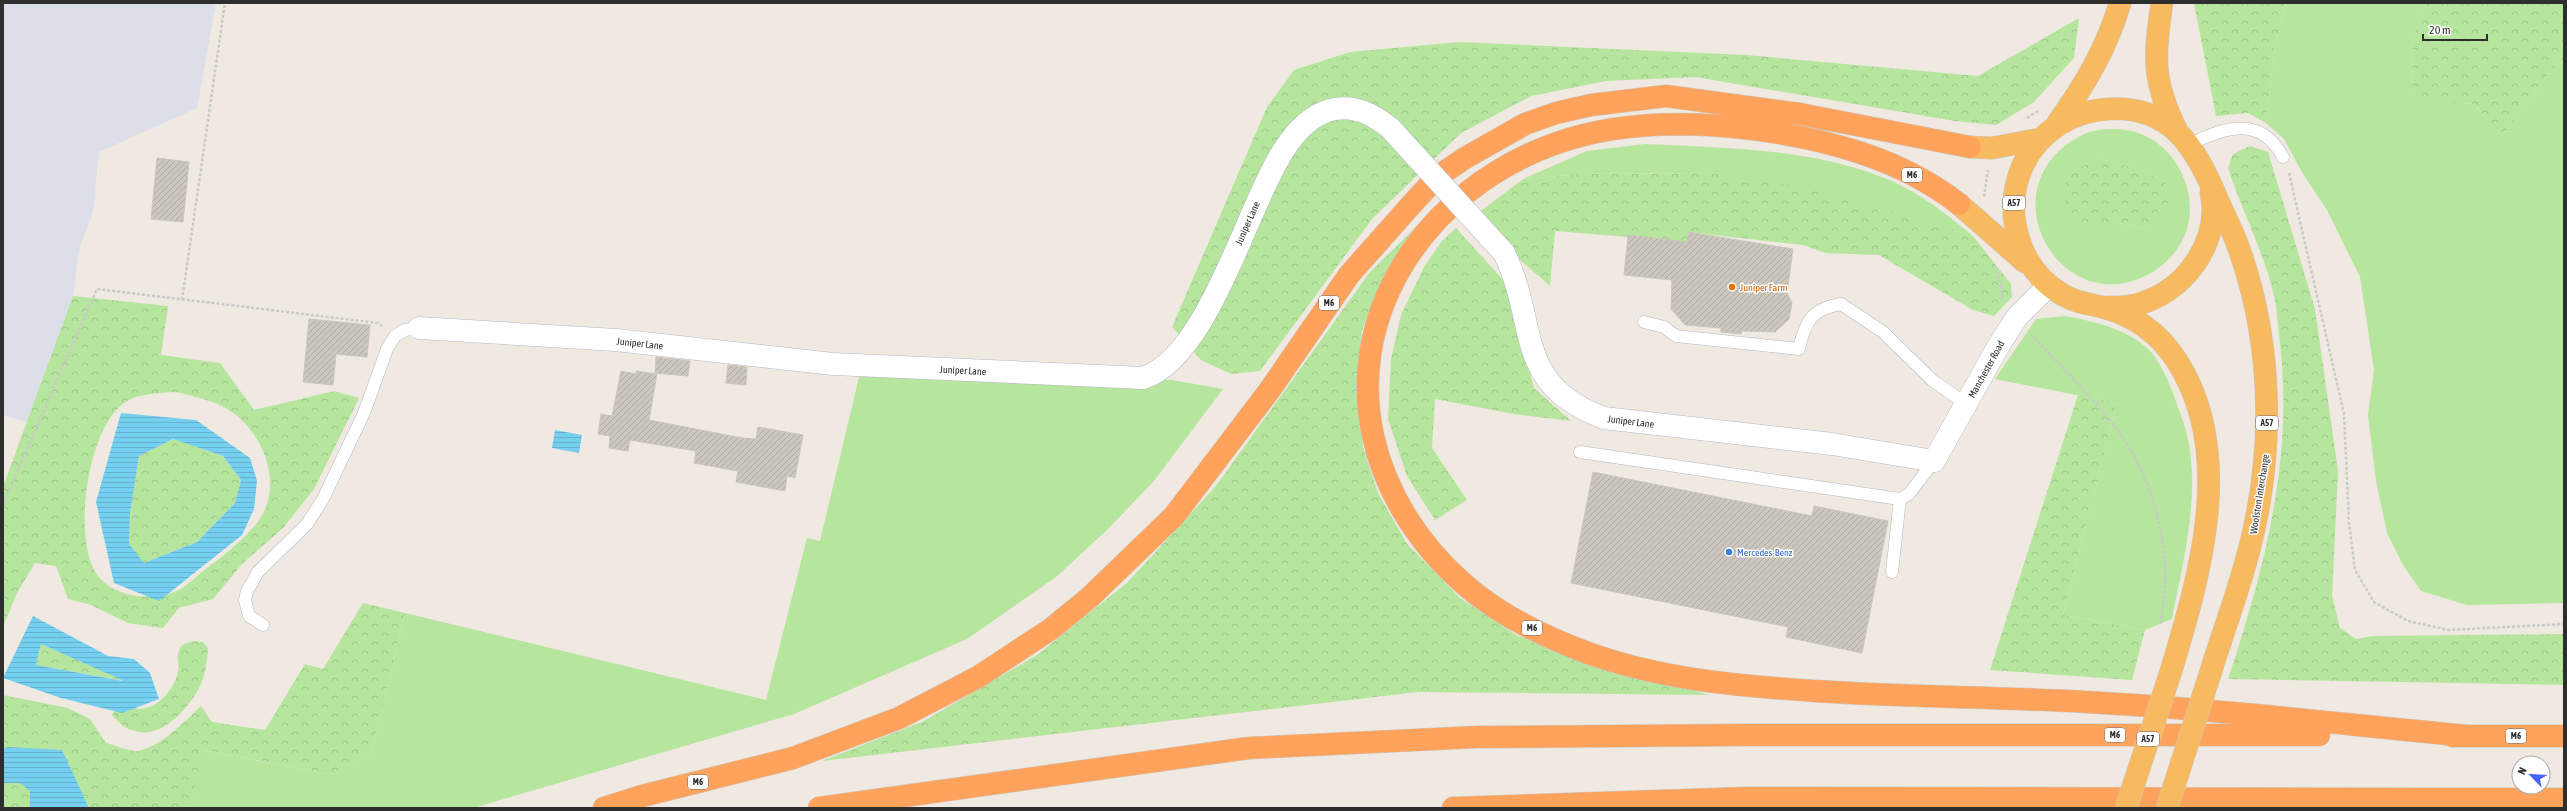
<svg xmlns="http://www.w3.org/2000/svg" width="2567" height="811" viewBox="0 0 2567 811" font-family="'Asap Condensed',sans-serif">
<style>
.airport{fill:#dcdee8}
.grass{fill:#b6e59e;fill-rule:evenodd}
.forest{fill:url(#forest-crowns);fill-rule:evenodd}
.water{fill:url(#water-rules);fill-rule:evenodd}
.building{fill:url(#building-hatch);stroke:#cbc5ba}
.lines{fill:none;stroke-linecap:round;stroke-linejoin:round}
.service-casing{stroke:#b4b7c1;stroke-width:13}
.minor-casing{stroke:#b4b7c1;stroke-width:23}
.trunk-casing{stroke:#c9c9c9;stroke-width:23}
.motorway-casing{stroke:#c9c9c9;stroke-width:23}
.path{stroke:#c9c9c9;stroke-width:2.5;stroke-dasharray:3 2;stroke-linecap:butt}
.service{stroke:#fff;stroke-width:12}
.minor{stroke:#fff;stroke-width:22}
.trunk{stroke:#f8ba60;stroke-width:22}
.motorway{stroke:#ffa35c;stroke-width:22}
.minor-bridge-casing{stroke:#b4b7c1;stroke-width:23;stroke-linecap:butt}
.trunk-bridge-casing{stroke:#c9c9c9;stroke-width:23;stroke-linecap:butt}
.minor-bridge{stroke:#fff;stroke-width:22}
.trunk-bridge{stroke:#f8ba60;stroke-width:22}
.food-dot{fill:#e8710a;stroke:#fff;stroke-width:1.5}
.shop-dot{fill:#3f7fe0;stroke:#fff;stroke-width:1.5}
.labels{text-anchor:middle;stroke-width:3;stroke-linejoin:round;paint-order:stroke}
.shield{fill:#fff;stroke:#6d6d6d;stroke-width:1}
.shield-label{font-size:9px;font-weight:bold;fill:#2e2e2e}
.street-label{font-size:10px;fill:#2e2e2e;stroke:#fff}
.food-label{font-size:10px;fill:#c56008;stroke:#fff;text-anchor:start}
.shop-label{font-size:10px;fill:#366cbe;stroke:#fff;text-anchor:start}
</style>
<defs>
<pattern id="forest-crowns" width="20" height="18" patternUnits="userSpaceOnUse"><rect width="20" height="18" fill="#b6e59e"/><path d="M2 6a3 3 0 1 1 6 0M12 15a3 3 0 1 1 6 0" fill="none" stroke="#9dc588"/></pattern>
<pattern id="water-rules" width="6" height="5" patternUnits="userSpaceOnUse"><rect width="6" height="5" fill="#75cff0"/><path d="M0 2.5h6" fill="none" stroke="#66b2ce"/></pattern>
<pattern id="building-hatch" width="6" height="6" patternUnits="userSpaceOnUse"><rect width="6" height="6" fill="#cbc7bf"/><path d="M-1 1l2-2M0 6l6-6M5 7l2-2" fill="none" stroke="#afaba4"/></pattern>
</defs>
<rect width="100%" height="100%" fill="#efe9e1"/>
<!-- airport -->
<path class="airport" d="M3,3H216L197,108L99,152L93,212L79,250L73,296L27,422L3,415Z"/>
<!-- grass -->
<path class="grass" d="M2286,3H2427L2413,37L2412,98L2474,104L2502,136L2554,66L2564,61V603L2467,605L2421,591L2403,565L2387,533L2376,481L2368,415L2374,370L2360,277L2327,210L2303,174L2284,139L2266,123L2275,44Z
M2118,129C2125,130 2134,131 2141,134C2180,149 2201,200 2184,237C2175,256 2160,270 2141,278C2064,311 1998,207 2060,150C2069,142 2081,134 2094,131C2101,129 2110,129 2118,129ZM2102,159L2141,170L2163,180L2146,229L2118,223H2104Z
M1645,144C1723,148 1805,148 1879,176C1915,189 1944,212 1973,236L1895,214L1710,173L1581,174L1523,179L1587,151Z
M2065,316C2093,321 2129,329 2150,351C2160,361 2171,386 2175,399C2182,418 2190,439 2191,460C2196,513 2182,567 2172,619L2145,630L2063,615L2117,403L1995,379L2036,319Z
M860,373L1172,380L1223,389L1154,481L1107,530L1056,577L967,639L794,714L473,808H189L203,750L334,775L372,751L405,613L766,700L807,538L820,541Z"/>
<!-- forest -->
<path class="forest" d="M2194,3H2286L2275,44L2266,123L2248,113L2216,116Z
M2427,3H2564V61L2554,66L2502,136L2474,104L2412,99L2413,37Z
M2079,18L2074,58L2034,102L1996,125L1955,121L1695,77L1606,81L1531,96L1461,133L1372,219L1260,371L1231,374L1201,360L1172,327L1267,107L1294,70L1350,52L1460,42L1746,55L1978,76Z
M2250,146L2268,152L2315,309L2338,471L2332,596L2340,628L2356,639L2373,636L2564,634V685L2228,679C2265,568 2295,454 2279,335C2278,322 2277,309 2274,296C2264,252 2242,211 2228,168L2233,154Z
M2102,159L2141,170L2163,180L2171,197L2159,218L2146,229L2118,223L2088,225L2076,222C2054,188 2065,169 2102,159Z
M1710,173L1814,189L1973,236L2011,284L2012,297L1994,316L1973,310L1879,255L1825,253L1803,245L1688,232V242L1555,231L1550,286L1519,259L1478,213L1523,179L1581,174Z
M1418,225L1378,288L1362,330L1356,388L1363,447L1378,493L1407,544L1460,598L1518,636L1709,695L1418,692L822,761L924,721L1037,655L1128,582L1216,486L1370,272Z
M1456,228L1504,281L1534,388L1571,421L1514,414L1435,399L1432,448L1467,500L1435,520L1407,476L1388,419L1391,359L1401,315L1424,267L1442,241Z
M73,296L168,306L161,355L220,363L254,410L334,391L359,398L314,489L283,528L242,564L213,599L179,608L163,628L128,623L91,605L68,599L56,566L35,563L16,595L3,627V487ZM176,392C196,397 219,401 236,415C267,440 284,491 256,524C240,543 222,557 203,571C196,577 188,584 181,589C156,602 116,599 98,576C71,540 87,425 127,401C142,393 159,393 176,392Z
M2078,395L2117,403L2063,615L2145,630L2132,680L1990,670Z
M173,439L223,456L241,480L235,503L197,542L144,563L129,545L130,514L139,456Z
M363,603L405,613L372,751L334,775L204,750L189,808H3V695L68,708L90,719L106,743C115,745 128,751 137,751C160,748 185,721 201,706L212,722L265,730L305,664L323,669Z
M193,641L203,642L208,648C207,660 206,672 201,684C191,706 162,740 135,731C125,729 118,722 112,715L119,703C126,705 134,709 140,709C159,708 174,689 178,672C181,660 173,660 182,645Z
M41,644L125,681L36,665Z"/>
<!-- water -->
<path class="water" d="M121,413L196,420L250,458L257,481L254,509L242,535L159,601L114,583L96,502ZM173,439L223,456L241,480L235,503L197,542L144,563L129,544L130,514L139,456Z
M555,430L582,435L579,453L552,448Z
M33,616L108,656L134,659L150,673L159,699L122,713L61,698L3,678ZM41,644L122,680L123,681L36,665Z
M8,747L62,750L88,806L87,808H30V791L20,783H3V749Z"/>
<!-- building -->
<path class="building" d="M157,158L189,162L183,222L151,219Z
M1688,232L1793,249L1787,293L1792,303L1789,319L1775,332L1742,331L1741,334L1721,332V328L1685,325L1671,309L1672,280L1624,275L1628,235L1688,242Z
M309,319L370,325L367,357L336,354L333,385L303,382Z
M656,357L690,361L688,376L655,373Z
M728,365L747,367L746,385L726,383Z
M621,371L636,374V371L657,374L649,420L742,438L756,439L758,427L803,435L795,478L787,476L785,491L736,482L738,471L694,463L696,451L630,440L628,451L609,448L610,436L598,434L601,414L612,416Z
M1593,472L1812,516L1814,506L1888,521L1862,653L1786,637L1788,627L1571,583Z"/>
<g class="lines">
<!-- service casing -->
<g class="service-casing">
<path id="service" d="M2190,144C2226,127 2260,115 2283,157
M1644,322L1664,327L1676,336L1799,349C1805,321 1812,309 1841,304L1883,332L1932,380L1966,404
M1580,452L1900,499L1909,494L1934,461
M1892,572L1900,499
M263,625L249,616L245,600L247,591L258,572L307,524L323,499L364,413L387,349L395,336L405,330L419,328"/>
</g>
<!-- minor casing -->
<g class="minor-casing">
<path id="minor" d="M1504,253C1539,324 1512,384 1604,418L1832,444L1934,461L1999,345L2017,317L2049,285
M419,328L616,340L833,364L1143,378C1210,356 1247,203 1287,145C1316,103 1353,96 1391,129"/>
</g>
<!-- trunk casing -->
<g class="trunk-casing">
<path id="trunk" d="M2162,3C2154,56 2152,81 2177,131
M2057,124C2084,86 2107,48 2120,3
M1970,147L1992,148L2041,139
M1959,204L2025,262
M2108,307C2121,307 2133,307 2145,302C2188,287 2221,239 2211,193
M2171,671C2200,575 2236,453 2177,361C2159,333 2134,315 2102,307C2088,304 2075,302 2063,295C2018,269 2002,211 2023,165C2039,131 2074,110 2110,109C2171,106 2195,147 2216,196C2223,213 2232,229 2238,246C2269,331 2274,427 2257,515C2247,568 2227,620 2211,671"/>
</g>
<!-- motorway casing -->
<g class="motorway-casing">
<path id="motorway" d="M1959,204C1900,158 1826,139 1753,129C1688,121 1617,121 1554,144C1491,167 1435,210 1401,268C1336,379 1371,503 1465,585C1499,615 1545,637 1588,653C1660,679 1738,686 1815,691C1906,697 1996,697 2087,702C2214,709 2341,724 2468,736
M2453,736H2564
M604,808L642,796L793,758L899,718L978,677L1051,629L1089,598L1174,516L1269,391L1349,275L1411,205L1437,177L1465,158L1525,124L1556,113L1591,105L1666,96L1800,114L1970,147
M819,808L1249,748L1477,737L1742,735H2319
M1453,808L1746,798L2564,799"/>
</g>
<!-- path -->
<path class="path" d="M2027,118L2038,111
M2289,173L2344,414L2349,523L2355,570L2374,602L2408,621L2449,630L2564,624
M1984,197L1988,170
M1995,266L2001,286L2002,300
M182,300L225,3
M2031,334C2062,369 2105,408 2129,447C2160,499 2173,565 2160,624
M3,504L97,289L378,323L382,326"/>
<!-- service -->
<use href="#service" class="service"/>
<!-- minor -->
<use href="#minor" class="minor"/>
<!-- trunk -->
<use href="#trunk" class="trunk"/>
<!-- motorway -->
<use href="#motorway" class="motorway"/>
<!-- minor-bridge casing -->
<g class="minor-bridge-casing">
<path id="minor-bridge" d="M1391,129L1504,253"/>
</g>
<!-- trunk-bridge casing -->
<g class="trunk-bridge-casing">
<path id="trunk-bridge" d="M2126,808L2171,671
M2167,808L2211,671"/>
</g>
<!-- minor-bridge -->
<use href="#minor-bridge" class="minor-bridge"/>
<!-- trunk-bridge -->
<use href="#trunk-bridge" class="trunk-bridge"/>
</g>
<!-- markers -->
<circle class="food-dot" cx="1732" cy="287" r="4"/>
<circle class="shop-dot" cx="1729" cy="552" r="4"/>
<g class="labels">
<!-- shield labels -->
<g class="shield">
<rect x="1902" y="168" width="20" height="14" rx="3"/>
<rect x="2003" y="196" width="22" height="14" rx="3"/>
<rect x="1319" y="296" width="20" height="14" rx="3"/>
<rect x="2256" y="416" width="22" height="14" rx="3"/>
<rect x="1522" y="621" width="20" height="14" rx="3"/>
<rect x="2105" y="728" width="20" height="14" rx="3"/>
<rect x="2506" y="729" width="20" height="14" rx="3"/>
<rect x="2137" y="732" width="22" height="14" rx="3"/>
<rect x="688" y="775" width="20" height="14" rx="3"/>
</g>
<g class="shield-label">
<text x="1912" y="178">M6</text>
<text x="2014" y="206">A57</text>
<text x="1329" y="306">M6</text>
<text x="2267" y="426">A57</text>
<text x="1532" y="631">M6</text>
<text x="2115" y="738">M6</text>
<text x="2516" y="739">M6</text>
<text x="2148" y="742">A57</text>
<text x="698" y="785">M6</text>
</g>
<!-- street labels -->
<g class="street-label">
<text transform="translate(1247 223) rotate(-66)" y="4">Juniper Lane</text>
<text transform="translate(640 343) rotate(6)" y="4">Juniper Lane</text>
<text transform="translate(1986 369) rotate(-61)" y="4">Manchester Road</text>
<text transform="translate(963 370) rotate(3)" y="4">Juniper Lane</text>
<text transform="translate(1631 421) rotate(7)" y="4">Juniper Lane</text>
<text transform="translate(2259 494) rotate(-81)" y="4">Woolston Interchange</text>
</g>
<!-- food labels -->
<g class="food-label">
<text x="1740" y="291">Juniper Farm</text>
</g>
<!-- shop labels -->
<g class="shop-label">
<text x="1737" y="556">Mercedes-Benz</text>
</g>
</g>
<!-- border -->
<rect width="2567" height="811" fill="none" stroke="#2e2e2e" stroke-width="8"/>
<!-- north arrow -->
<g transform="translate(2531 775) rotate(295)"><circle r="19" fill="#ffffff" stroke="#ababab"/>
<path d="M0-3L7 15L0 10L-7 15Z" fill="#4264fb"/>
<text y="-6" font-size="11" font-weight="bold" text-anchor="middle" fill="#2e2e2e">N</text>
</g>
<!-- scale -->
<path d="M2423 34v6h64v-6" fill="none" stroke="#2e2e2e" stroke-width="2"/>
<text x="2429" y="34" font-size="12" fill="#2e2e2e" stroke="#ffffff" stroke-width="3" paint-order="stroke">20 m</text>
</svg>
